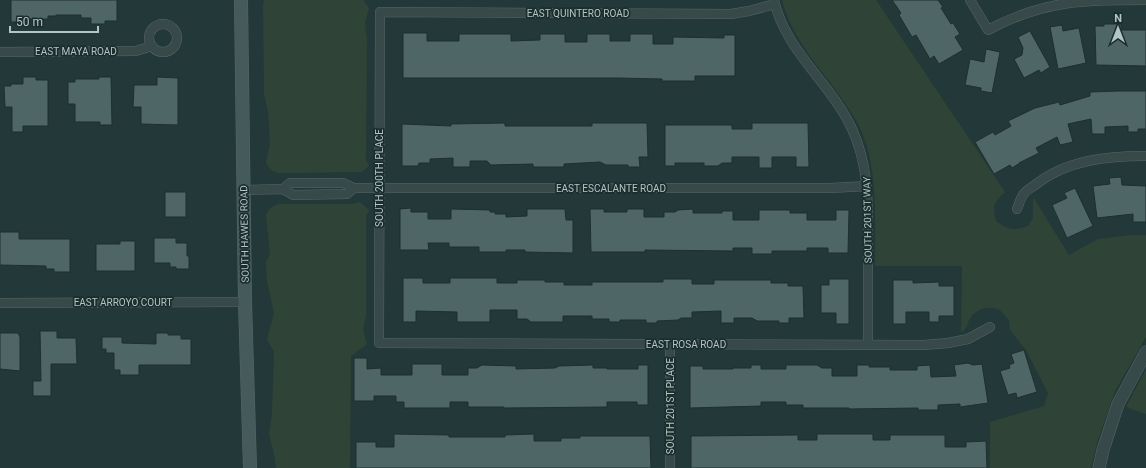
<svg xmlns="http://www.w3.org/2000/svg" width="1146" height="468" viewBox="0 0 1146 468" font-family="Roboto,sans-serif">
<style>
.green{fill:#2f4436}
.building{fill:#4e6766;stroke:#1e2f2f}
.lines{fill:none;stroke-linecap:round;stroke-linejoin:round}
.minor-casing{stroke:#556766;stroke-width:10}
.tertiary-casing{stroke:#556766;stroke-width:13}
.secondary-casing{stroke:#556766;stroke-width:14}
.minor{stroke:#374948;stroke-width:9}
.tertiary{stroke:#374948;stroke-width:12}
.secondary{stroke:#455b5b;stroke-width:13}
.labels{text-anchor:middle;stroke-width:3.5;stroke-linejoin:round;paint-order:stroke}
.street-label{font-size:10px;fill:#b2c5c5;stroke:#1c2d2d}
</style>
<rect width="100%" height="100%" fill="#233838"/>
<!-- green -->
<path class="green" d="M264,0H363L369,8L365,23L367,40L366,159L369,166L362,172L279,173C271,172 269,168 266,162L270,144L268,112L264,94L263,5Z
M782,0H876L1005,192C994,202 992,206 996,221C1009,230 1013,231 1028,226L1033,218V197L1069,255L1098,239L1131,235H1146V337L1115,391L1097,443L1091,468H990V422L1044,406L1048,393L1026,350L1010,330L1009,320C1006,317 1002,311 998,309C988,306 977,309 971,317C967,322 968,329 961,332L962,266H875C875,222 879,164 858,124C835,81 794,48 782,0Z
M360,202L369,210L366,216V317C362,327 363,333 367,344L351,356L350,468H276L274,454L269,434L272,414L274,352L267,339L274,313L267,281L266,262L270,255L266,216C268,209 271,207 278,204H353Z
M1146,369V414L1126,407Z"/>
<!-- building -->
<path class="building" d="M11,0H117V21H105V24H91V18H81V15H56V16H48V19H24V22H11Z
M892,0H938L943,7L941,8L951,24L953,23L960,34L955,37L963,50L939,64L934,56L930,59L916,35L912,37L899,15L901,13Z
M1104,24H1121V30H1146V66L1096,65L1095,26H1104Z
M1062,25L1063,31L1079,28L1086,63L1058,69L1050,27Z
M1030,31L1050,67L1041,73L1039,70L1024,78L1014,59L1022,55L1023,48L1018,37Z
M403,33H427V41H459V34H511V41L540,40V34H565V42H587V34H610V41H630V34H653V44H673V37L724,38V35H735V76H695V81H662V79L619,78H403Z
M986,49L1000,52L992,93L981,91V88L965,85L970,59L984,62Z
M23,77H36V80H48V126H23V132H12V107H5L4,86H11V84H23Z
M99,77H111L112,125H100V122H75V104H68V82H75V79H99Z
M157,77L178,78V125L141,124V107H133L134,85H157Z
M1119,91H1146V129H1138V132H1128V126L1105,127V134H1092L1091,119L1068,124L1073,142L1060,145L1057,137L1036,148L1039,153L1019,163H1020L1012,168L1010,165L994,174L975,142L993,132L995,135L1011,126L1008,121L1035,108L1059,102L1060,105L1090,96V92Z
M505,123V126H592V123H647L648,157H639L640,167H628V165H606L600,162L564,164V167H533V164L491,165L487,161H470V167H453V158L430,159V163H419L418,166H402V124L451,126V124Z
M752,123H808L809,167H796V157H772V168H759V157H732V163H722L718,166H704V163H675V166H665V125H732V129H752Z
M1121,177L1122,185L1146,186V222H1133V214L1097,218L1093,186L1110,184L1109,178Z
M1075,188L1093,226L1067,238L1052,205L1067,198L1064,193Z
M165,192H186V217H165Z
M411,208V212H428V219H451V209L490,210V212H495V214H506V217L527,216V209H565L566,220H573V253L525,252V250H506V252H479V247H449V243H428L429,250H400V209Z
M590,209H604V212H627V209H644V217H664V212H675L678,210L693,209V213H722V211H733V220H759V210H790V213H807V220H836V210H849L848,253H828V248H807V251H772V254H752V248H733V251L645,250V252H591Z
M0,232H19V239H70V272H54V269H46V266L0,265Z
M154,238H176V243H187V256H189V269H176V267H170V263H154Z
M120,241H135V271H96V244H120Z
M403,278H423V283H450V278H497V283H517V280H545V282H564V285H592V282H663V279H692V284H714V280H771V283H788V286H803L804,318H789V323H779V321H757L752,318H734V323H721V311L692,312V318H681L678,320L657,321V323H646V320H620V322H609V319H592V316H563V322H531L527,319H517V310H490V322H457V312L416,311V322H403Z
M829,279H849V324H836V313H821V285H829Z
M893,280H913V283L939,282V286H954V316H939V322H929V312H906V324H893Z
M40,331H57V338H76L77,364H51V396H33V381H41Z
M0,333H18L20,337V371L0,369Z
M156,333H168V335H181V339H191V365H139V375H120V370H114V353H106V349H102V337H122V343L156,344Z
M1024,350L1037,392L1017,398L1016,393L1008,395L1000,371L1010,368L1009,365L1014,363L1011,354Z
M354,358H367V369L381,368V375H412V364H442V375H468V368H477L482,365L516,366V369L555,368L559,366L593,365V368H607V369H638V365H648V405H637V402H607V407L504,408V407H468V402H450V408H404V402H396V396H374V401H354Z
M968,363L973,365L982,364L988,403L960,407V404L938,405V410H918V408L849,409V408H803V405H786V402H761V406L690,408V366H703V369H733V368H751V365H761V369H786V365H817L822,368H832V376H857V365H869V367H890V370H917V366L930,365L931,377L956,376L954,365Z
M394,434L449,435V437H505V435L534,434V441H561V438H580V436H650L651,468H356V442H376V447H394Z
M817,434H873V440H890V435H945V447H966V442L986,441L987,468H691V436L798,435V440H817Z"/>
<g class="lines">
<!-- minor casing -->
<g class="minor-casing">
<path id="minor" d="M774,0C785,51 831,83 852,129C870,168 868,208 868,251C868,282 868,313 868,344
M970,0L988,30C1044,0 1084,0 1146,0
M775,4L749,11L731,14L380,12L379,343L924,345L948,343L968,339L990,327
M149 38a14 14 0 1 1 28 0a14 14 0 1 1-28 0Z
M0,52L136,51L152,46
M283,189L290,183H343L354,188H831L867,186
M244,190L283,189L293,195L347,194L354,188
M1017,209C1019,205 1020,199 1023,195C1025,191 1031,188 1035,185C1066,160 1107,156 1146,156
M0,303L245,302
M670,468V344"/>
</g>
<!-- tertiary casing -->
<g class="tertiary-casing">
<path id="tertiary" d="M1099,468L1103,450L1118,404L1146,352"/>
</g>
<!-- secondary casing -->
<g class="secondary-casing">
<path id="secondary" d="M241,0L245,302L250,468"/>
</g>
<!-- minor -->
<use href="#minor" class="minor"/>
<!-- tertiary -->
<use href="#tertiary" class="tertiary"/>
<!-- secondary -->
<use href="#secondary" class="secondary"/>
</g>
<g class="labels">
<!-- street labels -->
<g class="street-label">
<text x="578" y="17">EAST QUINTERO ROAD</text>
<text x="76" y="55">EAST MAYA ROAD</text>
<text transform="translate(379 178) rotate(-90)" y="4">SOUTH 200TH PLACE</text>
<text x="611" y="192">EAST ESCALANTE ROAD</text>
<text transform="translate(867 220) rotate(-91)" y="4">SOUTH 201ST WAY</text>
<text transform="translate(244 234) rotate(-91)" y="4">SOUTH HAWES ROAD</text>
<text x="123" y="306">EAST ARROYO COURT</text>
<text x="686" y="348">EAST ROSA ROAD</text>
<text transform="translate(670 406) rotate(-90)" y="4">SOUTH 201ST PLACE</text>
</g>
</g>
<!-- north arrow -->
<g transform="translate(1118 28)" stroke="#1c2d2d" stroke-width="3" paint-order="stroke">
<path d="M0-3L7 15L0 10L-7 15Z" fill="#b2c5c5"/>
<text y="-6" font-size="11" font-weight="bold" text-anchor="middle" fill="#b2c5c5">N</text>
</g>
<!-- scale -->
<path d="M10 26v6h88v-6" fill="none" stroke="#b2c5c5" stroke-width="2"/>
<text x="16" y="26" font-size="12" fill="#b2c5c5" stroke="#1c2d2d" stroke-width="3" paint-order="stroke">50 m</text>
</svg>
